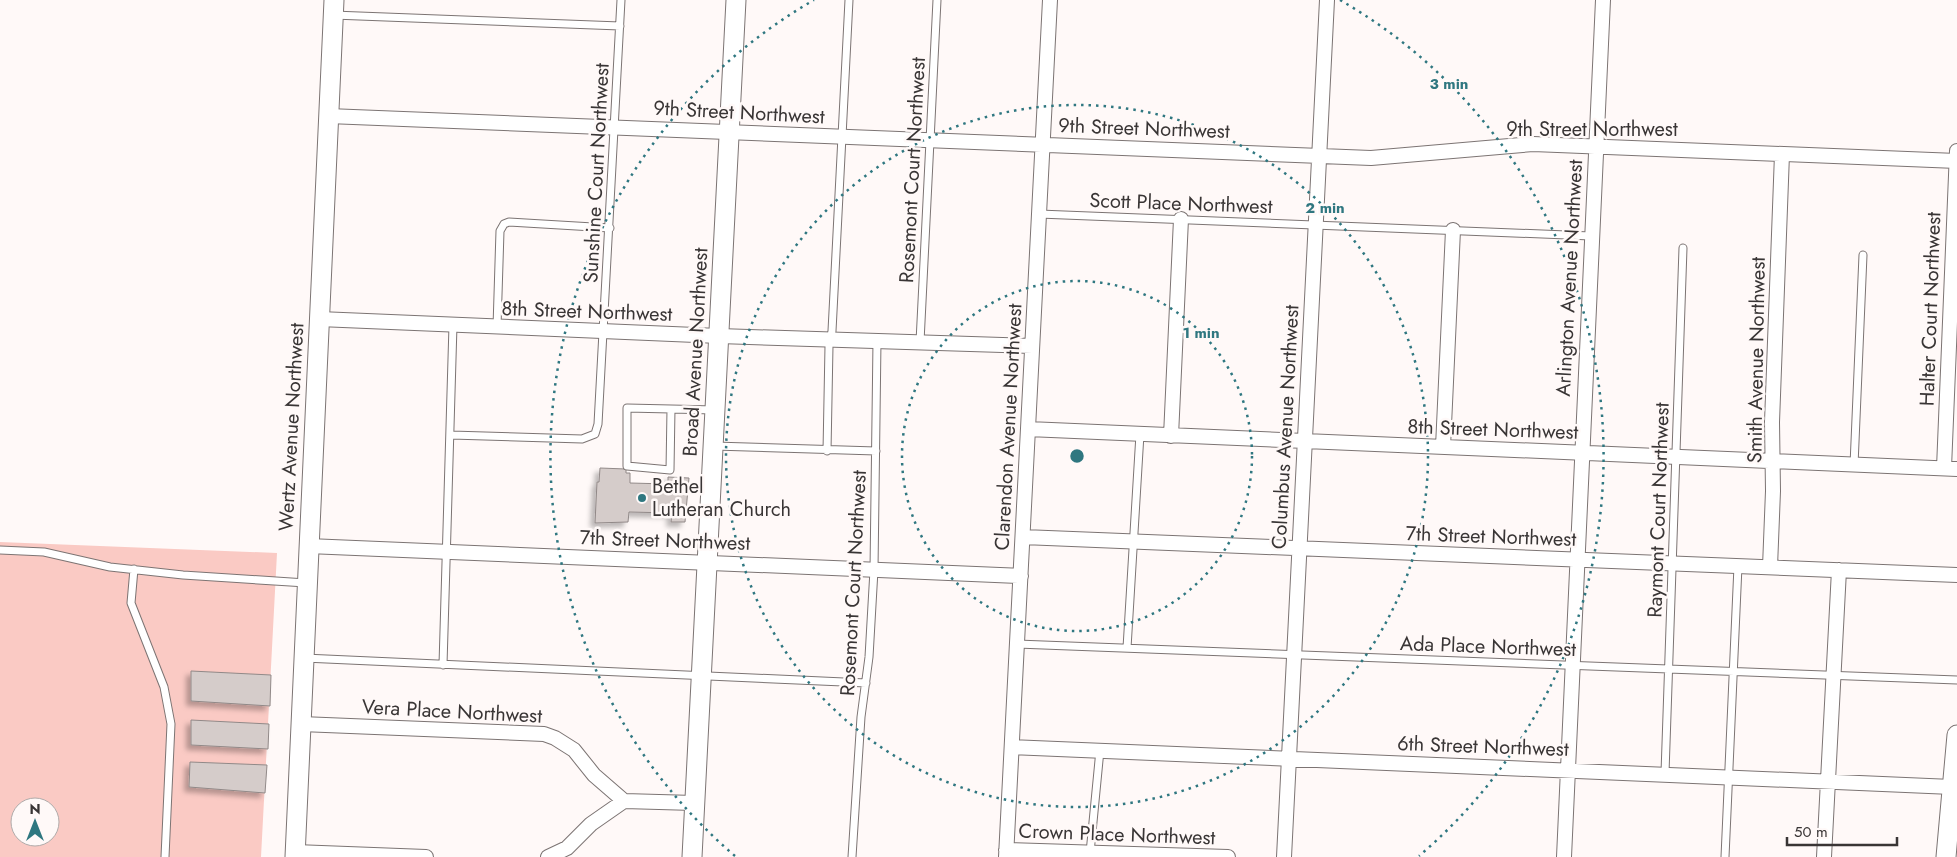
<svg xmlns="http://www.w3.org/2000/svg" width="1957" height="857" viewBox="0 0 1957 857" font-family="Jost,sans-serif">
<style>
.green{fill:#facac4;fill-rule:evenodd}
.building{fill:#d5ccca;stroke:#918988;filter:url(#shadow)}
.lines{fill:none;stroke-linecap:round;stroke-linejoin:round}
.lane-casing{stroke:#7c7473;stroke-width:9}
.street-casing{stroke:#7c7473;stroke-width:16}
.secondary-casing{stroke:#7c7473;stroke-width:21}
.lane{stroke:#fff;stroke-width:7}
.street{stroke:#fff;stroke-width:14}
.secondary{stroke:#fff;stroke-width:19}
.ring{fill:none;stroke:#2f7780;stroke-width:2.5;stroke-dasharray:2.5 5}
.poi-dot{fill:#2f7780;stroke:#fff9f8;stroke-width:2}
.labels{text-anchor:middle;stroke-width:5;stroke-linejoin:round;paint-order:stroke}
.street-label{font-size:20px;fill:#393535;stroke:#fff9f8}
.poi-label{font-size:20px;fill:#393535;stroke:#fff9f8;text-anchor:start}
.centre{fill:#2f7780;stroke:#fff9f8;stroke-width:2.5}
.ring-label{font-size:15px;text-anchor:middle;font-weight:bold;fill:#2f7780;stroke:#fff9f8;stroke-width:5;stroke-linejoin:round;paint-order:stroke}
</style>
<defs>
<filter id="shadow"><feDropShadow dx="-4.5" dy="4.5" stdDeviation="2.5" flood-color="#0004"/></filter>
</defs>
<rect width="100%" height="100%" fill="#fff9f8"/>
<!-- green -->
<path class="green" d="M0,542L277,553L261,857H0ZM20,807H50V837H20Z"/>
<!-- building -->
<path class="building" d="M600,468L626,469V473H630V483L668,484V477L689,478L685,522H671L672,513L629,512L628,522L595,523L597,482H599Z
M191,671L271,675L270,706L191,701Z
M191,720L269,724L268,749L191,745Z
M190,762L267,765L265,793L189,787Z"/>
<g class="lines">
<!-- lane casing -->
<g class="lane-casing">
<path id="lane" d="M333,15L620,26
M1039,214L1591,236
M497,327L500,231L504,224L509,222L610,228
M920,342L937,0
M671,409L670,470L627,466V408L715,410
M451,435L582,439L595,434L598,424L621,0
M714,446L876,451
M827,451L829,346L832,331L849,0
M1854,465L1863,255
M0,550L44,552L110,567L183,575L306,583
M134,569L131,603L164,687L171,724L165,857
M1017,644L1957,680
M1127,648L1140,434
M304,658L866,683
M443,665L453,325
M1665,773L1683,248
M1090,853L1100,750
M852,857L861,717L869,657L874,570L877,341
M1725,857L1738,566"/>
</g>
<!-- street casing -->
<g class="street-casing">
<path id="street" d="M328,116L1371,158L1533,144L1957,161
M319,319L719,336L1032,346
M1028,429L1957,469
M1171,436L1181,219
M1443,447L1453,230
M1944,468L1957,151
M1023,537L1957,575
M308,546L1021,576
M1770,567L1773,491L1772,422L1782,154
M301,724L544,734L555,738L574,750L594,775L624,801L694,803
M1012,747L1952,787
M1006,850L1228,857
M295,852L426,857
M548,857L567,848L591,824L624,801
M1006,857L1050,0
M1284,857L1327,0
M1564,857L1603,0
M1824,857L1839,570"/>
</g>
<!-- secondary casing -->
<g class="secondary-casing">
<path id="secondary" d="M295,857L334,0
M692,857L736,0
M1946,857L1957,735"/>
</g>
<!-- lane -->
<use href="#lane" class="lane"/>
<!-- street -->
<use href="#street" class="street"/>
<!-- secondary -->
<use href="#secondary" class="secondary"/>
</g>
<!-- distance rings -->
<g class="ring">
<circle cx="1077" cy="456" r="175"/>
<circle cx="1077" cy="456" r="351"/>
<path d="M735 856A526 526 0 0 1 814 0M1340 0A526 526 0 0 1 1419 856"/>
</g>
<!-- markers -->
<circle class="poi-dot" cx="642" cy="498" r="5"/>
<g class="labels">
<!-- street labels -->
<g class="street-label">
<text transform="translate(739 112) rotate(3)" y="7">9th Street Northwest</text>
<text transform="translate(1144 128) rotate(2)" y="7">9th Street Northwest</text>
<text x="1592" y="136">9th Street Northwest</text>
<text transform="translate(912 170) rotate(-87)" y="7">Rosemont Court Northwest</text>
<text transform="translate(596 173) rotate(-87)" y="7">Sunshine Court Northwest</text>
<text transform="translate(1181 203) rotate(2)" y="7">Scott Place Northwest</text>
<text transform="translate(1569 278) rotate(-87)" y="7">Arlington Avenue Northwest</text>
<text transform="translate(1930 309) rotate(-88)" y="7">Halter Court Northwest</text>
<text transform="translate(587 311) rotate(2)" y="7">8th Street Northwest</text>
<text transform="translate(695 352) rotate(-87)" y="7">Broad Avenue Northwest</text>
<text transform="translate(1756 360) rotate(-89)" y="7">Smith Avenue Northwest</text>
<text transform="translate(291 427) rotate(-87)" y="7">Wertz Avenue Northwest</text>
<text transform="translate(1008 427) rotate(-87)" y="7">Clarendon Avenue Northwest</text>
<text transform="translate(1285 427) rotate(-87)" y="7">Columbus Avenue Northwest</text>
<text transform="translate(1493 429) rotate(2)" y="7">8th Street Northwest</text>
<text transform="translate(1658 510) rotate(-88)" y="7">Raymont Court Northwest</text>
<text transform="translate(1491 536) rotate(2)" y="7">7th Street Northwest</text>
<text transform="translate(665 540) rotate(2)" y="7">7th Street Northwest</text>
<text transform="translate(853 583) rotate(-87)" y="7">Rosemont Court Northwest</text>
<text transform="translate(1488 646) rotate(2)" y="7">Ada Place Northwest</text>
<text transform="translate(452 711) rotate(3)" y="7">Vera Place Northwest</text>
<text transform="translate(1483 746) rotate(2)" y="7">6th Street Northwest</text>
<text transform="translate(1117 834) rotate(2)" y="7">Crown Place Northwest</text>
</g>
<!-- poi labels -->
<g class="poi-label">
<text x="652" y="493">Bethel<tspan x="652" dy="23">Lutheran Church</tspan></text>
</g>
</g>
<circle cx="1077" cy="456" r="8" class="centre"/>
<g class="ring-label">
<text x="1449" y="89">3 min</text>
<text x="1325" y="213">2 min</text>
<text x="1201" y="338">1 min</text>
</g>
<!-- north arrow -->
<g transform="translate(35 822)"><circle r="24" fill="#fff9f8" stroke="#b0abaa"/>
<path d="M0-4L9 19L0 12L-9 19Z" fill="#2f7780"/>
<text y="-8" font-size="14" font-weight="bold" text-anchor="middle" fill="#393535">N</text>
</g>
<!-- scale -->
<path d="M1787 837v8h110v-8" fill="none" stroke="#393535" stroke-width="2.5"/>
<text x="1794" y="837" font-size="15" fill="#393535" stroke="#fff9f8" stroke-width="4" paint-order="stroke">50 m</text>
</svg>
